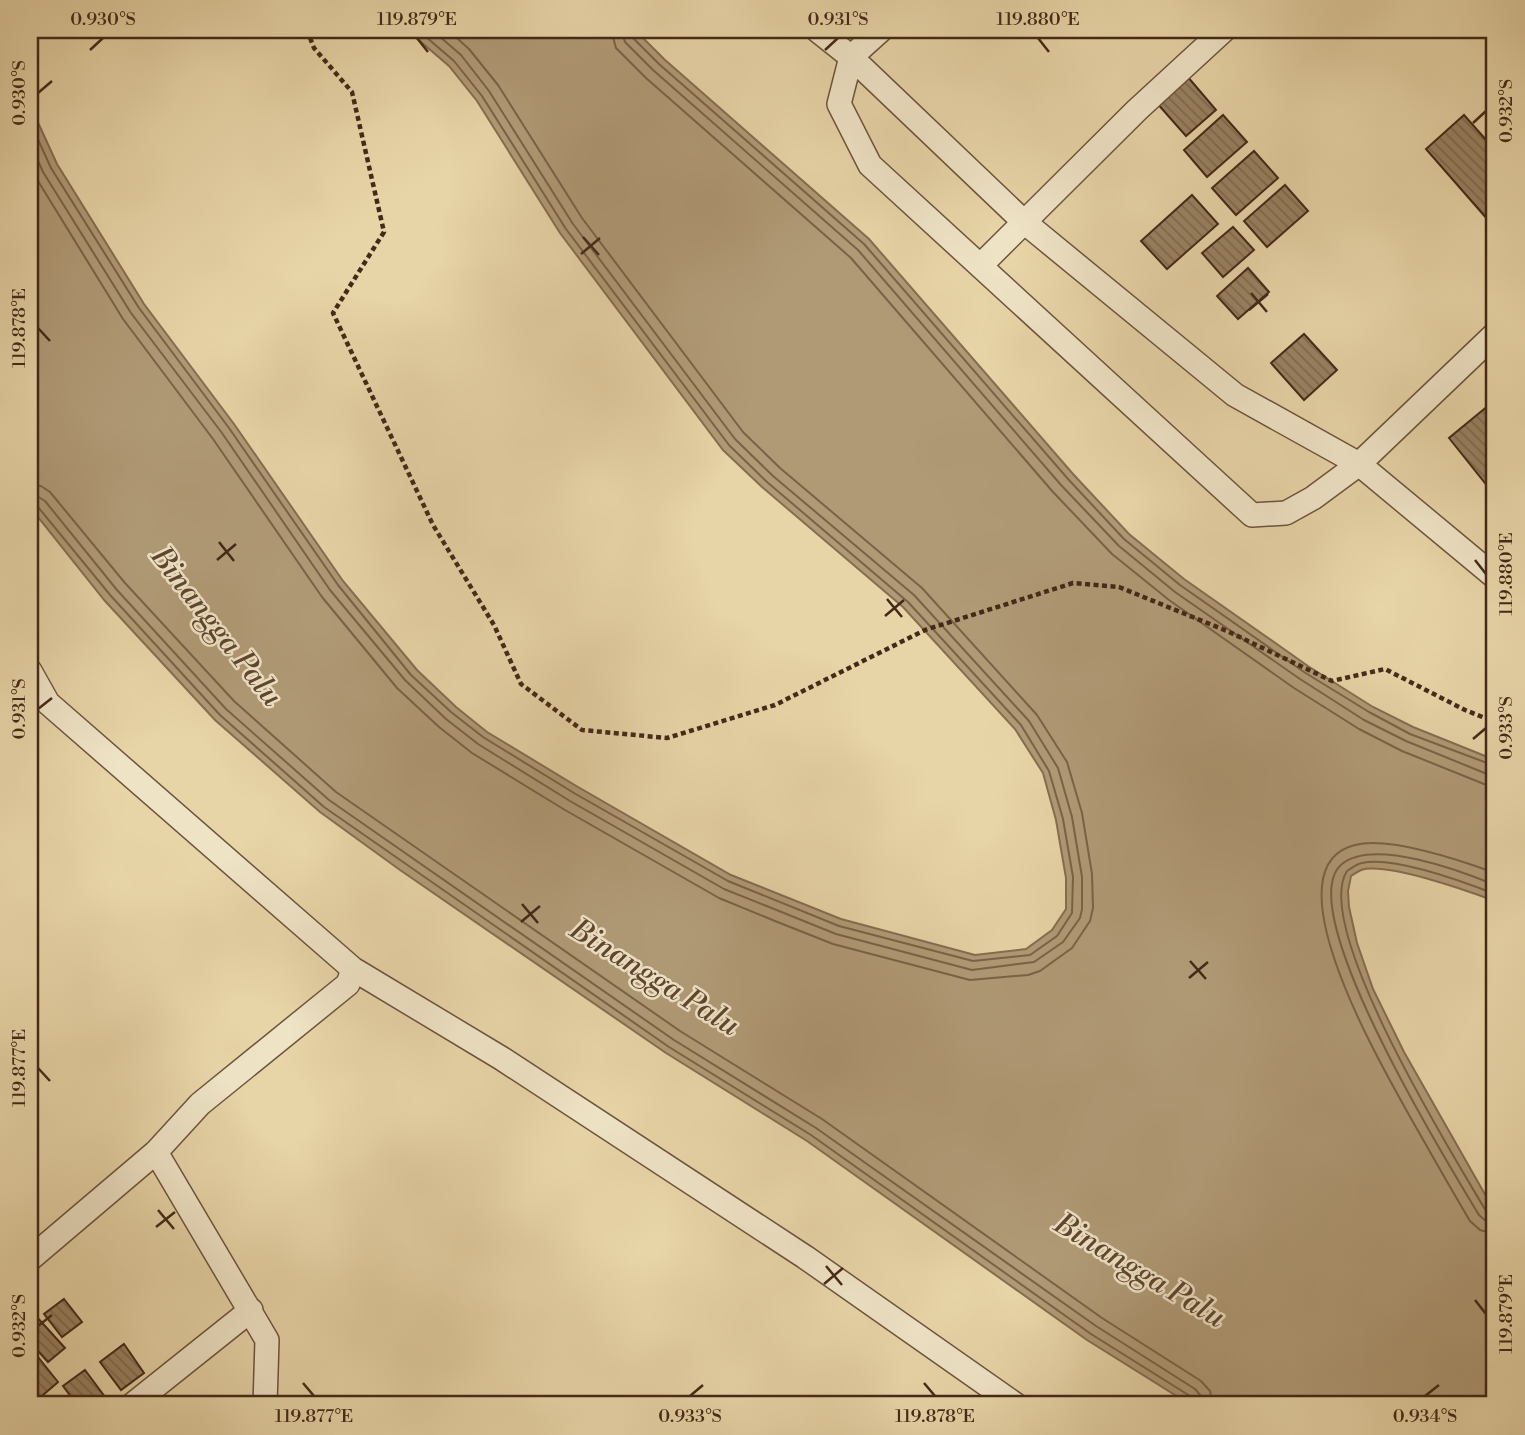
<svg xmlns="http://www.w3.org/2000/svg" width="1525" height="1435" viewBox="0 0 1525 1435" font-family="'Libre Bodoni',serif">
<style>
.water{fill:#b09a76;stroke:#856d50;stroke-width:2}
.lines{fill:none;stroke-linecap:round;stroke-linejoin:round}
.shore{stroke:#7a6247;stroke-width:2}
.building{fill:url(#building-back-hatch);stroke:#442918;stroke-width:2}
.minor-casing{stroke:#6d543c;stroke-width:26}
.path{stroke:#442918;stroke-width:4.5;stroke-dasharray:5 3.5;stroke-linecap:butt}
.minor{stroke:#efe3c6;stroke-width:23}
.ticks{fill:none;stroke:#442918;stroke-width:2.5}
.labels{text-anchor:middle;stroke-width:5;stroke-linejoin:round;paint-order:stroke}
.water-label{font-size:30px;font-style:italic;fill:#5f4530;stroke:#efe3c6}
.neatline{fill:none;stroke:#442918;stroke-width:2.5}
.ticks-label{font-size:18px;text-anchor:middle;fill:#442918}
</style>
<defs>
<pattern id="building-back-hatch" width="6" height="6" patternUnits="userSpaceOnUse" patternTransform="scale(1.75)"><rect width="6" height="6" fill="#998262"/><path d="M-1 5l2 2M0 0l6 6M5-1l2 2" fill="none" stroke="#7e6a50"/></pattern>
</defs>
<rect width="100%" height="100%" fill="#e7d4a7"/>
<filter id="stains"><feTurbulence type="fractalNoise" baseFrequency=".00286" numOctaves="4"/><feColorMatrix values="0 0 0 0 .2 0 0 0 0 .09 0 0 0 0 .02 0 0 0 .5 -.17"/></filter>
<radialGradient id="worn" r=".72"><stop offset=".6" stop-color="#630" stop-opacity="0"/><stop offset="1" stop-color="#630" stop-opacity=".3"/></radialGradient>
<!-- water -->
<path class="water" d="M407,30H635L664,59L869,239L1073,474L1129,534L1184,579L1308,666L1373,707L1413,727L1495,760V901C1468,891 1387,862 1361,870C1357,872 1354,874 1351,876L1348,891L1349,907L1357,943L1373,989L1404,1052L1495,1212V1405H1191L1087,1340L807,1141L666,1053L400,870L320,812L215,720L105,601L30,507V105L57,164L144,304L234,424L343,581L417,670L456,707L487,732L578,787L731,875L841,919L975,955L1026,949L1052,930L1066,909V878L1056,820L1043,773L1015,729L903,607L762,487L723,450L560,233L477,101L449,66Z"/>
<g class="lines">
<!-- shore -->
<path class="shore" d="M611,30L616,48L646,78L851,258L1053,492L1112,554L1169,600L1294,688L1359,729L1402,751L1484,784L1495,786
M621,30L625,42L653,70L858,250L1061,485L1119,546L1175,592L1300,679L1364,720L1406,741L1487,774L1495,775
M630,30L632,37L659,64L864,244L1068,479L1124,539L1180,585L1304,672L1369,712L1410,734L1495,766
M30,122L51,168L139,308L229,428L338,585L411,675L451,712L483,737L574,793L728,881L839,926L973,961L1030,955L1057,936L1072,913L1073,877L1063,819L1049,771L1021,725L908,602L767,482L729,445L566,229L482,96L454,61L418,30
M30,143L43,172L131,313L222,433L330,590L405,680L446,719L478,744L570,801L724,889L779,911L836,934L972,970L1034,962L1063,942L1080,918L1082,909V877L1072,817L1058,768L1029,721L914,595L773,476L735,439L573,224L489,91L461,55L432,30
M30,168L123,319L213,439L322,597L397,688L439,727L472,753L565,810L719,898L775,921L833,944L970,980L1028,975L1040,971L1072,948L1090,921L1093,908L1092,874L1082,813L1067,762L1037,715L922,588L780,468L743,432L582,218L498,85L469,49L448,30
M30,484L41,486L50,492L125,583L234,701L336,792L680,1031L822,1119L1102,1318L1201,1381L1210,1391L1213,1405
M30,495L37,496L45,501L117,590L226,709L329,800L674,1040L816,1128L1096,1326L1195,1389L1201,1396L1202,1405
M30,504L38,507L111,596L220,715L324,807L669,1047L811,1135L1091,1334L1190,1396L1193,1405
M1495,873C1462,861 1390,836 1355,845C1264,867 1385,1071 1409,1115C1429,1150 1449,1186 1470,1221L1480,1230L1495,1234
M1495,885C1461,871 1374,838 1342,864C1289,907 1450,1167 1479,1215L1487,1222L1495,1223
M1495,894C1464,882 1394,856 1362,863C1356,864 1352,868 1347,871C1311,927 1453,1155 1486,1211L1495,1214"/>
</g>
<!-- building -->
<path class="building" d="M1187,76L1216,110L1186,136L1156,102Z
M1223,115L1247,142L1207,177L1184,150Z
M1464,115L1495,150V228L1426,149Z
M1254,151L1278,178L1236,215L1212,188Z
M1285,185L1308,211L1267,247L1244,221Z
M1192,195L1218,224L1167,269L1141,241Z
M1233,227L1254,250L1223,277L1202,253Z
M1248,268L1269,292L1238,319L1217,296Z
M1304,334L1337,370L1304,400L1271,363Z
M1495,400V483L1489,488L1449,438Z
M64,1299L82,1322L62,1337L44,1314Z
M35,1315L65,1348L48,1362L30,1342V1319Z
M124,1344L144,1373L121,1390L100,1362Z
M30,1347L58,1382L36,1401L30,1393Z
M85,1370L111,1405H77L63,1386Z"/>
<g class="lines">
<!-- minor casing -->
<g class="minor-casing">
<path id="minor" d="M817,30L851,57L1023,221L1235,395L1359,464L1495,577
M881,30L851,57L839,104L870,165L1252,515L1286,513L1313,498L1359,464L1495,334
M981,265L1137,110L1224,30
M30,671L48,703L353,969L348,984L200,1104L156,1152L30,1259
M353,969L501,1058L805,1257L1016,1405
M156,1152L267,1340L265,1405
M132,1405L251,1310"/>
</g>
<!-- path -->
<path class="path" d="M307,30L314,48L352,92L384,232L333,313L433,525L494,625L521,684L582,730L667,738L775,705L925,630L1073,583L1119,587L1227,631L1332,681L1385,669L1465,710L1495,722"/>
<!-- minor -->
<use href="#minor" class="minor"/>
</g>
<!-- ticks -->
<path class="ticks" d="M417,38L428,52M1038,38L1049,52M90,50L103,38M825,50L838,38M38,93L52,81M1473,123L1486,111M583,237L599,255M581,254L600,238M1251,293L1267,312M1249,310L1268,294M38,328L50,341M219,542L234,561M217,560L236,544M1475,560L1486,574M887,599L902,617M885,616L904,600M38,709L52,698M1473,739L1486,728M522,904L538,923M521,922L540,906M1190,961L1206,979M1189,978L1208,962M38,1068L50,1081M158,1210L174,1229M156,1227L175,1212M826,1266L842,1285M824,1284L843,1268M1475,1300L1486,1314M38,1326L52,1315M303,1383L314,1396M924,1383L935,1396M690,1396L703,1385M1425,1396L1439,1385"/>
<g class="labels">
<!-- water labels -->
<g class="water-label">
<text transform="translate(217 626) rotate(52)" y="10">Binangga Palu</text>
<text transform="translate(655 977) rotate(32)" y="10">Binangga Palu</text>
<text transform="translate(1140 1270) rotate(31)" y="10">Binangga Palu</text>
</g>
</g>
<!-- margin -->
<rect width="1525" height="1435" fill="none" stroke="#e7d4a7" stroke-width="77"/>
<rect x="38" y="38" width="1448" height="1358" class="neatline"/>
<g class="ticks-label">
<text x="103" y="25">0.930°S</text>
<text x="417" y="25">119.879°E</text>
<text x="838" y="25">0.931°S</text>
<text x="1038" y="25">119.880°E</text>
<text transform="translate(19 93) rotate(-90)" y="6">0.930°S</text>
<text transform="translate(1506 111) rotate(-90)" y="6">0.932°S</text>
<text transform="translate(19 328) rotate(-90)" y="6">119.878°E</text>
<text transform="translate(1506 574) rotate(-90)" y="6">119.880°E</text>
<text transform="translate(19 709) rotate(-90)" y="6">0.931°S</text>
<text transform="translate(1506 728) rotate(-90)" y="6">0.933°S</text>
<text transform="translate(19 1068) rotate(-90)" y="6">119.877°E</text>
<text transform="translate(1506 1314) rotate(-90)" y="6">119.879°E</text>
<text transform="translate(19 1326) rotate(-90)" y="6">0.932°S</text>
<text x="314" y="1422">119.877°E</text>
<text x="690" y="1422">0.933°S</text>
<text x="935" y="1422">119.878°E</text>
<text x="1425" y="1422">0.934°S</text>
</g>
<rect width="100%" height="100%" filter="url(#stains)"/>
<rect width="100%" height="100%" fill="url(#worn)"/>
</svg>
